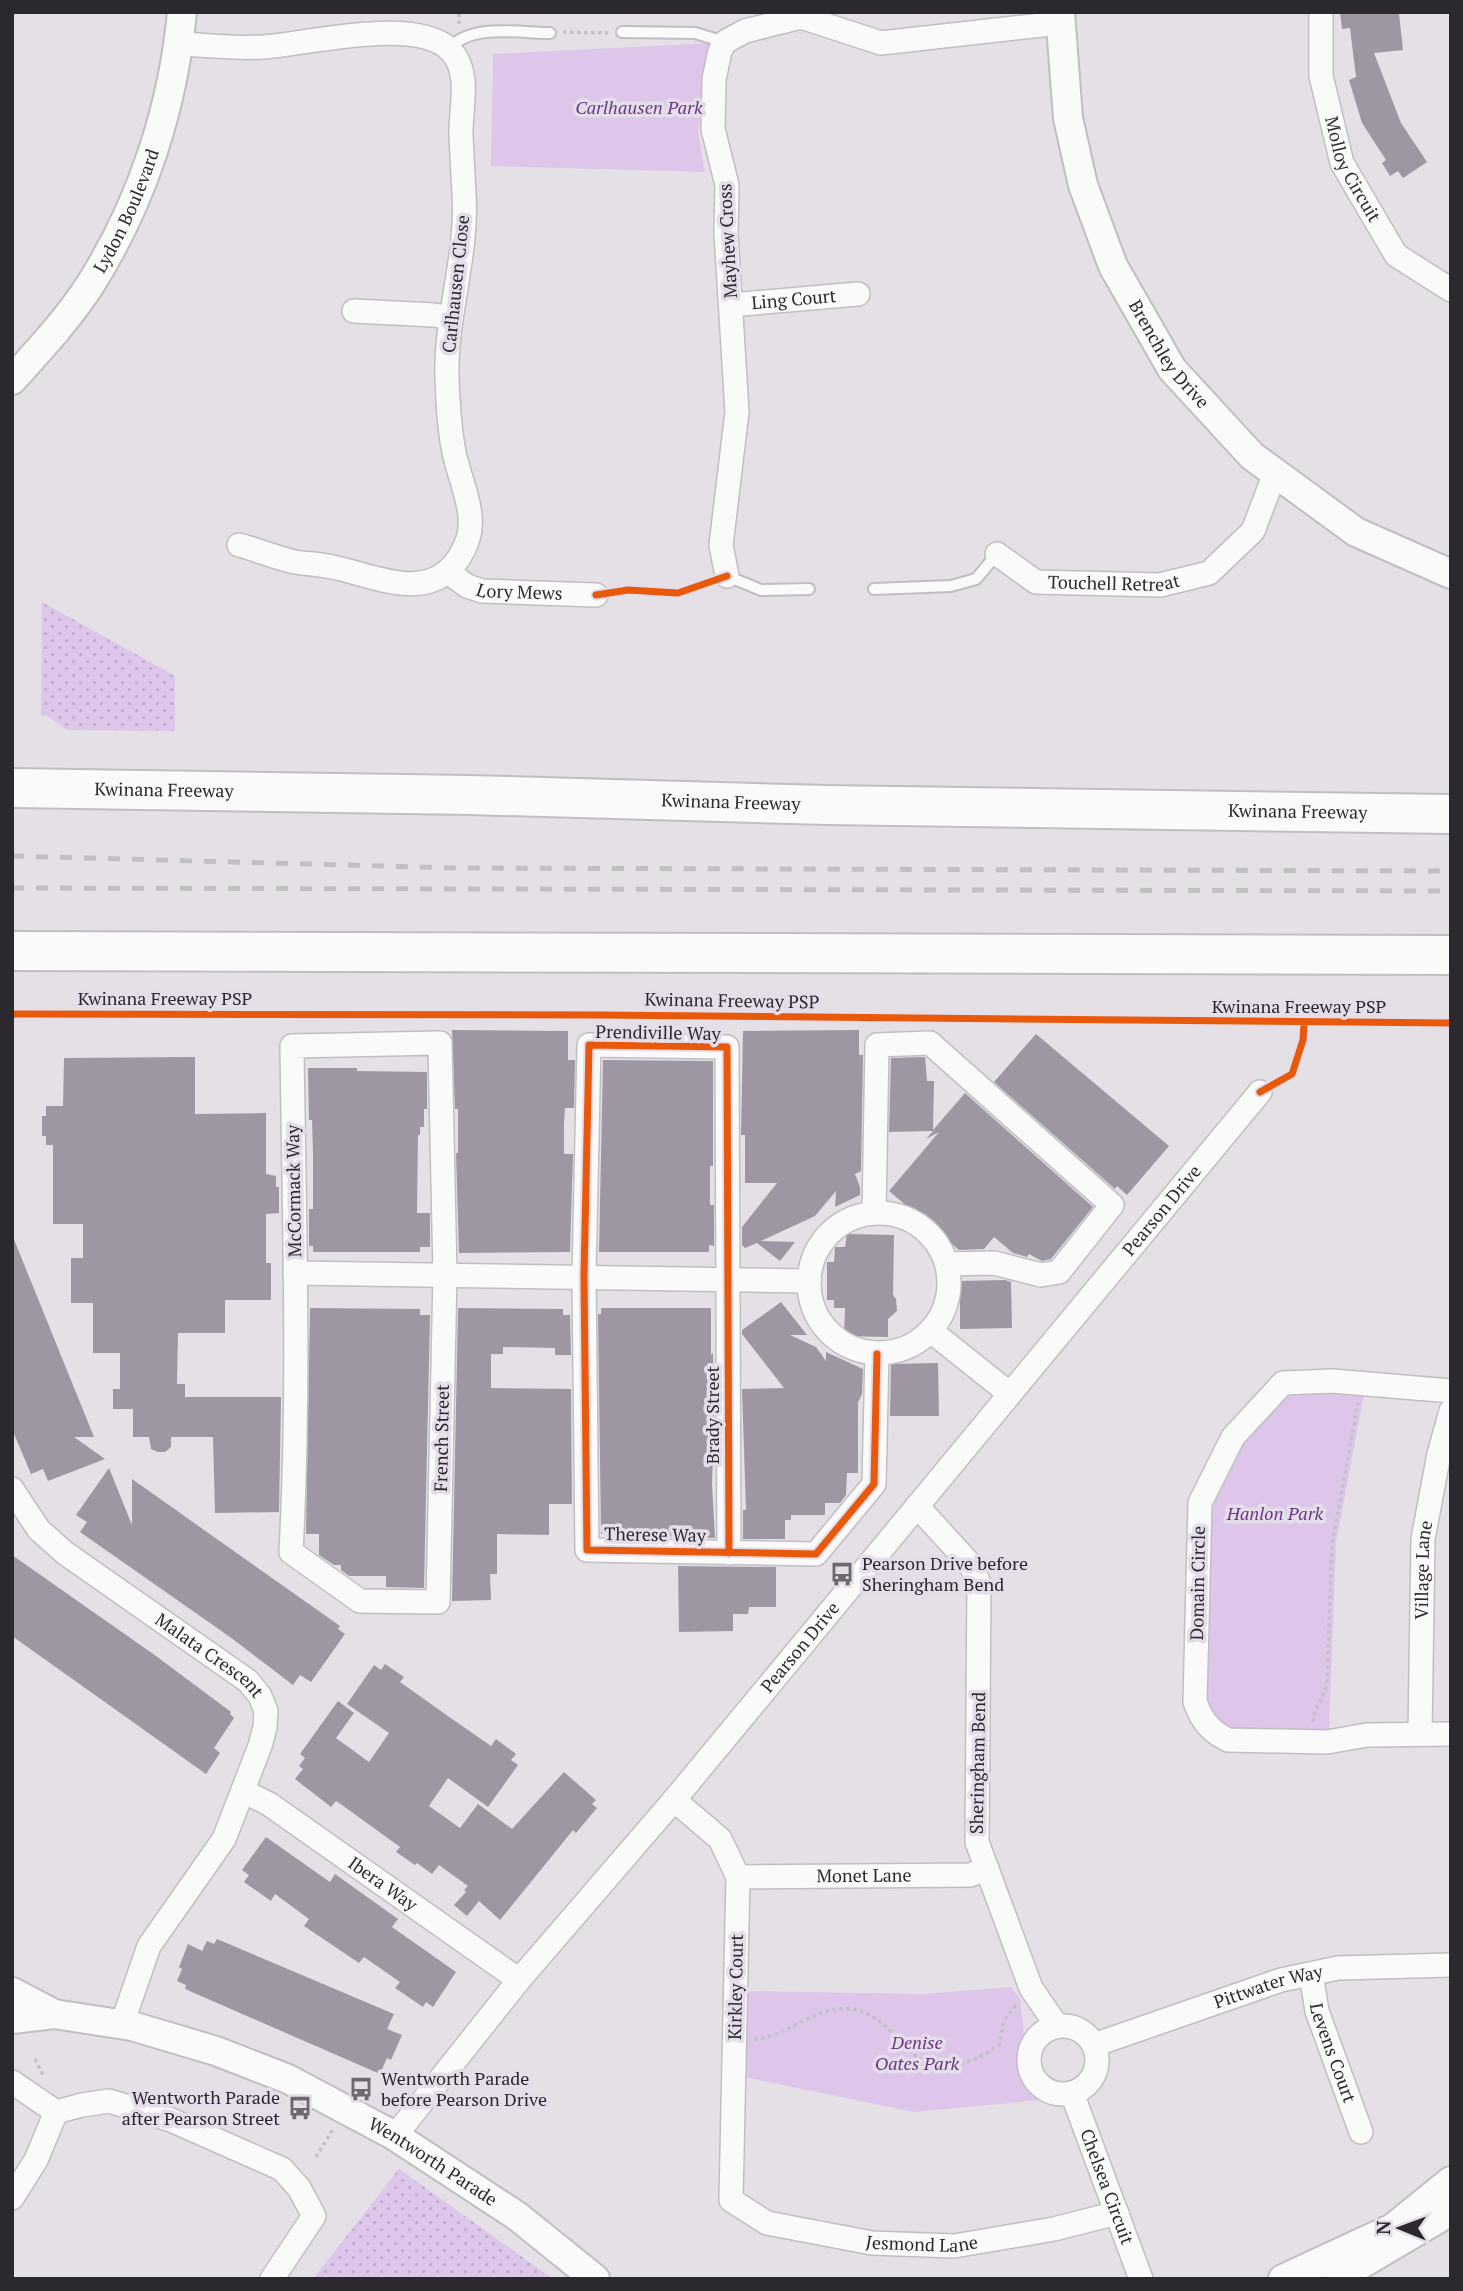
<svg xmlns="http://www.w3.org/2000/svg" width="1463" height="2291" viewBox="0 0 1463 2291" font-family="'PT Serif',serif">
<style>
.grass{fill:url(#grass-dots)}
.park{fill:#dec6eb}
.building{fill:#9f96a3}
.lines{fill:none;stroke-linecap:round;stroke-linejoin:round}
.service-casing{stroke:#c1bec2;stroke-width:14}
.minor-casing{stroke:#c1bec2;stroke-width:26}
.tertiary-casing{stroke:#c1bec2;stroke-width:32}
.motorway-casing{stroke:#c1bec2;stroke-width:42}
.path{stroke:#c3c1c4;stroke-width:3.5;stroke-dasharray:3.5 3.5;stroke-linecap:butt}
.service{stroke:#fbfafb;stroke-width:10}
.minor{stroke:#fbfafb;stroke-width:23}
.tertiary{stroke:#fbfafb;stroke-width:28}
.motorway{stroke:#fbfafb;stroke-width:38}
.rail{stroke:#c1c0c1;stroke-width:5;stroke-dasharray:12 12;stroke-linecap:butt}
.cycleway-casing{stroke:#e5dde9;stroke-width:11}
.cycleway{stroke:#e8590c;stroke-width:7}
.labels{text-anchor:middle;stroke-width:7;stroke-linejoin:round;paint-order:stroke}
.park-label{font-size:18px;font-style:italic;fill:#6b3884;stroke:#e5dde9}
.street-label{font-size:18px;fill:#2c292e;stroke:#e5dde9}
.poi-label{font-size:18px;fill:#2c292e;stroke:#e5dde9;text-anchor:start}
</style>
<defs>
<pattern id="grass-dots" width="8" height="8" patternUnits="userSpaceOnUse" patternTransform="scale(1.75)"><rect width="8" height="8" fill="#dec6eb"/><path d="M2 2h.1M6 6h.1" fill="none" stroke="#bfaaca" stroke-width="1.8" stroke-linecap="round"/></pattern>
</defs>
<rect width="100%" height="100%" fill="#e4e0e6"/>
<!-- grass -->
<path class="grass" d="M42,602L175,676V731L67,730L47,716L41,715Z
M399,2169L553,2279H313Z"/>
<!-- park -->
<path class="park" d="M712,43L698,131L705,172L491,166L493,54Z
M1298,1393L1364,1395L1336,1543L1329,1732H1237L1215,1721L1205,1702L1208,1519L1213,1493L1221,1471L1271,1408L1284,1398Z
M1011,1987L1020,1999L1024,2032L1021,2069L1027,2084L1041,2100L914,2112L744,2077L746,1991L923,1994Z"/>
<!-- building -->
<path class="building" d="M1340,12L1399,14L1403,50L1374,53L1401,123L1427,162L1403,178L1398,171L1390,176L1382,163L1386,160L1362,123L1349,80L1356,77L1350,28L1342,29Z
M452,1030L568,1031V1060H575L574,1108H565L564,1123V1154H573L570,1252L459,1253L456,1153H458V1109H455Z
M859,1030V1055H863L861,1171L855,1174L860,1187V1195L835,1207L836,1191L815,1216L761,1241L795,1242L780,1261L757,1243L745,1248L742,1245V1227L777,1183H745V1135H741L743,1031Z
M1036,1034L1169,1146L1127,1195L1117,1186L1115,1189L994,1082Z
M195,1057V1114L266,1113V1174L276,1176V1187H279V1213L266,1214V1263H271V1300H225V1333H178L177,1384H185V1397H281L279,1512L215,1513L213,1437H171V1447L165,1452H158L151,1449L149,1437H133V1409H113V1389H120V1353H93V1303H71V1258H83V1224H53V1145H46V1136H42V1116H46V1106H63L64,1058Z
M925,1057L927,1081H934L933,1130L965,1093L1093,1207L1051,1259L1042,1261L1029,1254L1027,1257L1013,1253L994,1237L984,1249L959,1250L889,1191L939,1132L926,1139L933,1131L889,1132L891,1058Z
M603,1060L713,1061V1166H710V1205H714V1246L709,1245V1252H599Z
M308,1068H357V1071L427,1072V1109H424V1127H420V1135H418L417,1213H430V1247H420V1252H313V1246H309V1209H313V1154L312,1120H309Z
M847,1234L894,1235L893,1295L896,1299L897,1311L888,1319V1337L844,1336L845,1308H834V1300H827V1262H834L835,1247H845Z
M13,1237L94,1437H74L105,1459L48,1481L43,1469L31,1474L12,1429Z
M1005,1280L1011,1282L1012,1328L960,1329V1281Z
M781,1302L807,1335H790L816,1347L826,1361V1352L863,1369L862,1394L858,1403V1473H847L846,1495L840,1503H825V1515H791V1520H785V1539H743V1510H746L742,1389L784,1388L742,1334V1330Z
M310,1308L420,1309V1315H430L424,1588L386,1587V1576H349L341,1570V1565H334L319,1555V1534H306Z
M458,1308L563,1309V1315H570L571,1355H555V1348L503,1347V1354H491V1388L571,1389L572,1504H549V1535L497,1534V1574H490L491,1600L452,1601Z
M601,1308H711V1355L713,1353L714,1420L712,1484L715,1538L601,1534L598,1314H601Z
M938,1363L939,1416H890L891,1364Z
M109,1468L132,1525V1479L340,1626L338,1629L345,1634L311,1682L300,1675L293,1685L230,1637L80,1532L87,1522L76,1515Z
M12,1555L156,1656L231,1712L230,1714L234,1718L214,1748L220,1753L206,1774L12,1636Z
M678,1566L776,1567V1607H749L748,1614H733V1631L679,1632Z
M385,1664L404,1677L400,1682L455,1721L491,1746L496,1739L516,1754L511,1760L518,1765L488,1807L448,1778L429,1806L460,1828L478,1804L512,1829L564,1772L596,1800L592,1804L597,1808L576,1833L573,1830L500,1920L479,1901L467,1916L454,1905L466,1892L464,1890L468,1886L439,1865L432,1874L417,1863L415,1865L396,1852L400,1847L342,1805L336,1801L331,1807L295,1779L303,1769L299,1766L305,1758L300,1754L338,1701L354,1713L336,1738L369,1762L389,1733L347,1704L374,1665L381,1670Z
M266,1837L330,1882L335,1874L398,1919L392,1927L456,1972L433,2007L426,2002L423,2007L395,1988L400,1982L364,1957L359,1963L304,1926L309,1919L275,1894L271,1901L244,1882L249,1875L242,1870Z
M217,1939L394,2014L387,2029L402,2035L391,2060L387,2058L380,2074L185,1989L186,1985L177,1981L182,1969L179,1967L188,1944L202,1951L207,1941L214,1944Z"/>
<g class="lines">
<!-- service casing -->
<g class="service-casing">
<path id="service" d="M622,32L695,33L725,42
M449,49C470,23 520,33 550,33
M727,576L761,590L809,589
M874,589L951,586L976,579L997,554"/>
</g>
<!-- minor casing -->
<g class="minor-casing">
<g id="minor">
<path id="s1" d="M1321,12V76L1342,163L1396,255L1451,290"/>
<path d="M179,44C207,45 235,49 264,47C308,44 416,16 450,50C472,72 460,108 461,136C462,156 463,175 464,194C468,257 445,316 447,378C448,403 449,428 454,452C459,478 475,509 469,535C467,544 461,556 455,563C425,603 370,574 332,567C320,564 307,564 295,562C276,558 258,550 239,545"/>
<path id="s2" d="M731,305L858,294"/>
<path d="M354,311L434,315L451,318"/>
<path id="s3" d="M997,554L1036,582L1160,585L1209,573L1253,531L1275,473"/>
<path id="s4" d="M448,572L467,586L482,591L596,595"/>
<path d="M727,576L721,545L737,412L726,233L727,185L713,129L714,79L720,51L725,42L745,31L801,17L881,43L1059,23"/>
<path d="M440,1043L445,1274L438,1602L360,1601L291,1552C300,1384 294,1214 292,1046Z"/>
<path d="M874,1213L877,1045L930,1043L1112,1205L1059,1272L1041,1275L994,1263L947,1264"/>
<circle cx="879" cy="1283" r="70"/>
<path d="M295,1273L809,1281"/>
<path d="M931,1331L1010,1394"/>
<path d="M1451,1391L1332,1381L1283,1383L1233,1437L1200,1503L1195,1702C1202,1721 1210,1731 1228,1740L1327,1742L1367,1735L1451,1734"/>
<path id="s5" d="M12,1489L39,1530L65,1553L248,1681L260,1696L266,1711L265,1727L260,1746L224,1839L149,1946L122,2024"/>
<path d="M917,1506L970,1564L979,1583L977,1842L1031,1988L1057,2026"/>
<path d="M729,1553L727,1047L589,1045L584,1276L587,1550L816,1554L874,1484L877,1354"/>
<path id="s6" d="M1420,1733L1423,1539L1439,1454L1451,1411"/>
<path id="s7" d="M243,1791L269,1804L519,1980"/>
<path id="s8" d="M674,1800L720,1839L738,1877L731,2200L767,2223L872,2243L954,2246L1054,2229L1117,2213"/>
<path id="s9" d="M738,1877L970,1875L987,1869"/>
<path id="s10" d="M1311,1974L1317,2011L1361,2132"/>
<circle cx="1063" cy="2060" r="34"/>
<path id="s11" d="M1094,2045L1281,1980L1338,1968L1451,1965"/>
<path d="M12,2082L56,2112L82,2105L109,2101L171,2120L282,2169L299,2188L314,2216L272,2279"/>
<path id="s12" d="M1072,2093L1141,2279"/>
<path id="s13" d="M395,2136L519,1980L674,1800L1260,1092"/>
<path d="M12,2198L36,2160L56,2112"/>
</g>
</g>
<!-- tertiary casing -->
<g class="tertiary-casing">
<g id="tertiary">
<path id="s14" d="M1060,12L1068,118L1083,185L1113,266L1172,369L1252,456L1356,532L1451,574"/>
<path id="s15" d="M12,380C39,350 68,319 90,285C142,203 173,108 182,12"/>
<path d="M12,1992L54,2014"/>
<path id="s16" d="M12,2019L54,2014L132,2026L216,2051L288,2079L395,2136L517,2216L595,2279"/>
<path d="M1283,2279L1393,2228L1451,2181"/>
<path d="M1336,2279L1451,2211"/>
</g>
</g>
<!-- motorway casing -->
<g class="motorway-casing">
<g id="motorway">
<path id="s17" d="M12,788L470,795L826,805L1451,814"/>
<path d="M12,951L1451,955"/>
</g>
</g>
<!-- path -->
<path class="path" d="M459,24V12
M563,32L608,33
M1313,1722C1314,1707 1324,1698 1327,1684L1332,1544L1358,1403
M754,2039C790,2037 818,2001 856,2010C879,2015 891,2032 907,2048C935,2078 971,2065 999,2045L1004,2021L1017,2004
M35,2059L44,2077
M316,2157L333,2129"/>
<!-- service -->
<use href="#service" class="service"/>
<!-- minor -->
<use href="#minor" class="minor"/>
<!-- tertiary -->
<use href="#tertiary" class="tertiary"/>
<!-- motorway -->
<use href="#motorway" class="motorway"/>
<!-- rail -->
<path class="rail" d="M12,856L455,868L1451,871
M12,888L1451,891"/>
<!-- cycleway casing -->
<g class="cycleway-casing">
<path id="cycleway" d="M596,595L628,590L678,593L727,576
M12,1014L599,1015L1451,1023
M1260,1092L1292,1074L1303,1040L1304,1023
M729,1553L727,1047L589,1045L584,1276L587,1550L816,1554L874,1484L877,1354"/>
</g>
<!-- cycleway -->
<use href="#cycleway" class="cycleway"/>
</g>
<!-- icons -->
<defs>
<g id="bus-bare" transform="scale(1.89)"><path d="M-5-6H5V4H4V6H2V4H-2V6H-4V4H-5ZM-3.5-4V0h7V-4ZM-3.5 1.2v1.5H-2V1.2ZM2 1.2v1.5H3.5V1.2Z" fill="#6c696e" stroke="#e5dde9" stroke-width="2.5" paint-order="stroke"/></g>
</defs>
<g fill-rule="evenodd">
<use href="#bus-bare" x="842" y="1574"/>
<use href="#bus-bare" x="361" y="2089"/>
<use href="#bus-bare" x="300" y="2108"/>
</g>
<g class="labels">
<!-- park labels -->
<g class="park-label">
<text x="639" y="114">Carlhausen Park</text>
<text x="1275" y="1520">Hanlon Park</text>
<text x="917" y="2049">Denise<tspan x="917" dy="21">Oates Park</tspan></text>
</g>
<!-- street labels -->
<g class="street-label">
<text dy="6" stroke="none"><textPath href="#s1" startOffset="163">Molloy Circuit</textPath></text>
<text dy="6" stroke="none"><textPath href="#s15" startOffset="206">Lydon Boulevard</textPath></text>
<text transform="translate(728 241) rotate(-93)" y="6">Mayhew Cross</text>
<text transform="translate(456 284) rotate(-84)" y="6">Carlhausen Close</text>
<text dy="6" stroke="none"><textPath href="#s2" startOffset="63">Ling Court</textPath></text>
<text dy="6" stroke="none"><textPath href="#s14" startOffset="366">Brenchley Drive</textPath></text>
<text dy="6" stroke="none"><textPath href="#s3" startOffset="126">Touchell Retreat</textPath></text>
<text dy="6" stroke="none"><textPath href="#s4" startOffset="77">Lory Mews</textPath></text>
<text dy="6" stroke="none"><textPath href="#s17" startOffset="152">Kwinana Freeway</textPath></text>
<text dy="6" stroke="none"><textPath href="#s17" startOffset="719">Kwinana Freeway</textPath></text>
<text dy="6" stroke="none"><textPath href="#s17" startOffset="1286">Kwinana Freeway</textPath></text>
<text x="165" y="1005">Kwinana Freeway PSP</text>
<text transform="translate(732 1001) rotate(1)" y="6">Kwinana Freeway PSP</text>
<text x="1299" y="1013">Kwinana Freeway PSP</text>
<text transform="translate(658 1033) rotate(1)" y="6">Prendiville Way</text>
<text transform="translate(294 1191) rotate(-91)" y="6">McCormack Way</text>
<text dy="6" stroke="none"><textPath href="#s13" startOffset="1202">Pearson Drive</textPath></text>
<text transform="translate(713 1415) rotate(-90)" y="6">Brady Street</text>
<text transform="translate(442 1438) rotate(-89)" y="6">French Street</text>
<text transform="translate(655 1535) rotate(1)" y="6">Therese Way</text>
<text dy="6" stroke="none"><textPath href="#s6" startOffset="163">Village Lane</textPath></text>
<text transform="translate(1198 1583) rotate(-89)" y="6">Domain Circle</text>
<text dy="6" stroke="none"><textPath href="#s13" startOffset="635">Pearson Drive</textPath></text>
<text dy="6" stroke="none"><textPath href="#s5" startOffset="261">Malata Crescent</textPath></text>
<text transform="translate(978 1763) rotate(-89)" y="6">Sheringham Bend</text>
<text dy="6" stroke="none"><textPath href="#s9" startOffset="126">Monet Lane</textPath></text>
<text dy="6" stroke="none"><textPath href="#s7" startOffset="168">Ibera Way</textPath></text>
<text transform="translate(736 1987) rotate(-89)" y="6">Kirkley Court</text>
<text dy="6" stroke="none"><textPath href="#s11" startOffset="184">Pittwater Way</textPath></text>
<text dy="6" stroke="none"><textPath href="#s10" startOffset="82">Levens Court</textPath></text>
<text dy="6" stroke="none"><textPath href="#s16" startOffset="453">Wentworth Parade</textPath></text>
<text dy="6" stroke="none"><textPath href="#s12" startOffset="100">Chelsea Circuit</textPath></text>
<text dy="6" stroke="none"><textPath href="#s8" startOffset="625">Jesmond Lane</textPath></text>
</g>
<!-- poi labels -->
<g class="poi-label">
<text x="862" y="1570">Pearson Drive before<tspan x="862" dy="21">Sheringham Bend</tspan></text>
<text x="381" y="2085">Wentworth Parade<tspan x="381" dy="21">before Pearson Drive</tspan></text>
<text x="280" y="2104" text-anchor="end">Wentworth Parade<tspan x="280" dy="21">after Pearson Street</tspan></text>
</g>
</g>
<!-- border -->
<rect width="1463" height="2291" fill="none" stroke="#2c292e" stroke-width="28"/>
<!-- north arrow -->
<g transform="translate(1400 2228) rotate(271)" stroke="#e5dde9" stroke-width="5" paint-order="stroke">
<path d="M0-5L12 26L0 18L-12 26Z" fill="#2c292e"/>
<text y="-10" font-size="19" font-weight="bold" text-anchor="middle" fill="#2c292e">N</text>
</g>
</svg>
